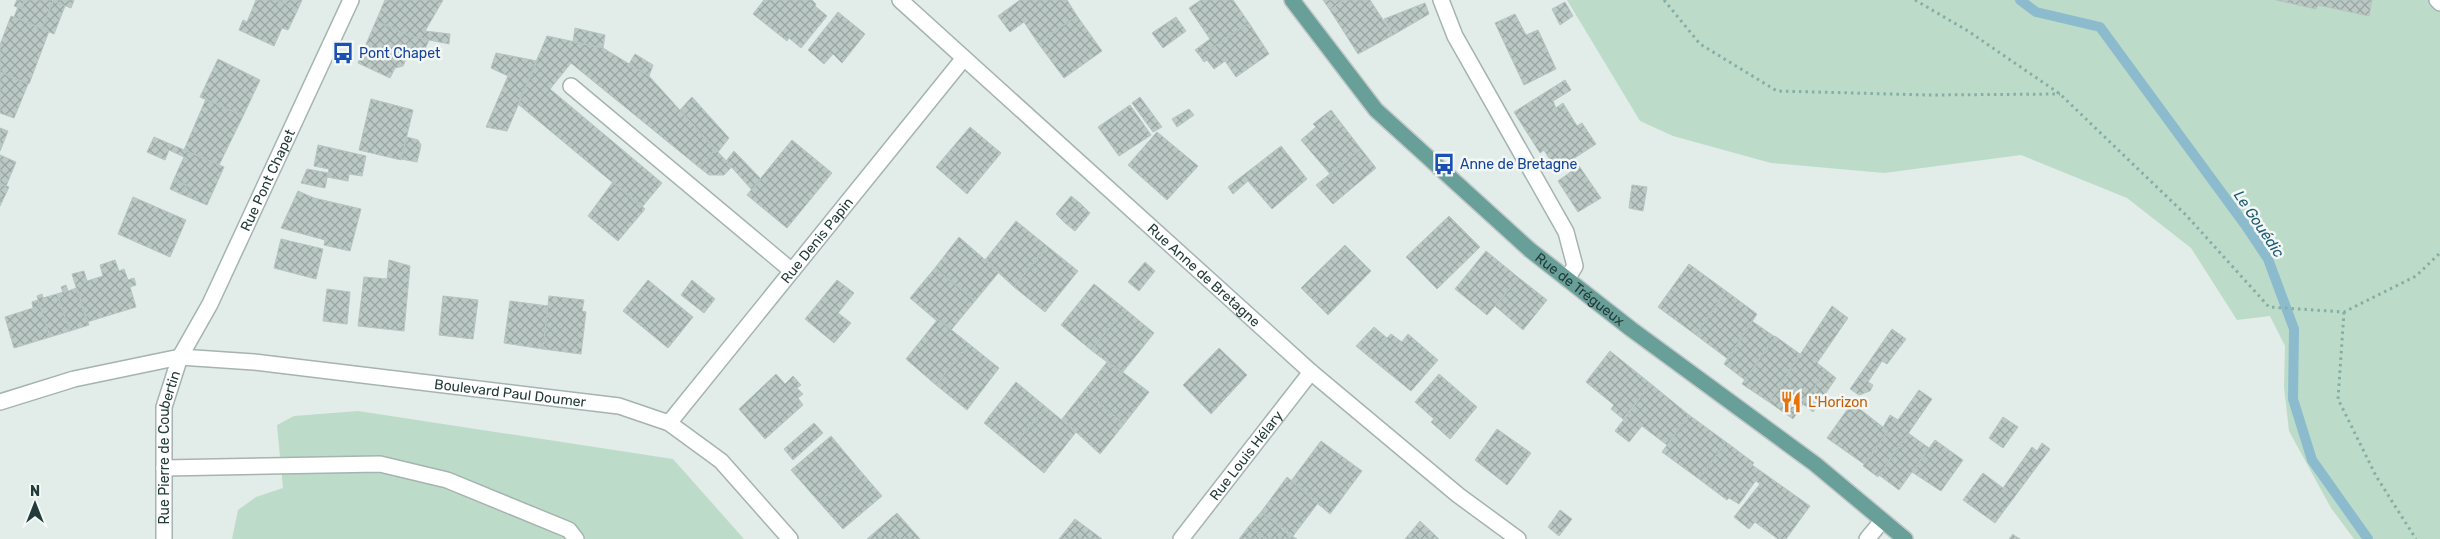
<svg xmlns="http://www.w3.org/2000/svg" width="2440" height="539" viewBox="0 0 2440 539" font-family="Rubik,sans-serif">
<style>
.green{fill:#bcdcc9}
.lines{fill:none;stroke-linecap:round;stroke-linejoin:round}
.stream{stroke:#8dbbce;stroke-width:10}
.building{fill:url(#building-cross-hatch);stroke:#b5c5c1}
.minor-casing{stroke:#a5b4b1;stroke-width:18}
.major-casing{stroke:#c1c8c8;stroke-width:18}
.path{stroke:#84aea6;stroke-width:3;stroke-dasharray:2.5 4;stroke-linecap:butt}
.minor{stroke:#fff;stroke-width:15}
.major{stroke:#699f99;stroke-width:15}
.labels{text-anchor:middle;stroke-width:5;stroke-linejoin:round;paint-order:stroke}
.transit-label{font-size:14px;fill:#164399;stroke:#f3f8f6;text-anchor:start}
.street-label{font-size:14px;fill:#233c39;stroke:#f3f8f6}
.food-label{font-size:14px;fill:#c56008;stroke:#f3f8f6;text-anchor:start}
.water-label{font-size:15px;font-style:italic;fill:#205b75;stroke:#f3f8f6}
</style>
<defs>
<pattern id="building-cross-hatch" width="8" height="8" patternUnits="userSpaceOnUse" patternTransform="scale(1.25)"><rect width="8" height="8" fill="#bbc9c5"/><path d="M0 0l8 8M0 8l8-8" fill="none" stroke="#98a4a1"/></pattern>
</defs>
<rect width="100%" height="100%" fill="#e2ece9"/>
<!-- green -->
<path class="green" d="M1567,0H2440V539H2354L2331,508L2289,431L2284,387L2285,346L2270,316L2237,320L2191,248L2127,198L2021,155L1884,173L1771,163L1673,136L1640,121Z
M358,411L673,459L744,539H232L238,510L256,497L283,488L277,425L294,416Z"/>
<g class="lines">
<!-- stream -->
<path class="stream" d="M2020,0L2036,12L2100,27L2246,226L2268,259L2294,329L2293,399L2312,460L2368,539"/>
</g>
<!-- building -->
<path class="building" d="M17,0H25L22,9L14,6Z
M25,0H74L71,8L53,1L42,29L14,17L18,7L22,9Z
M256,0H276L298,9L288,30L282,28L274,46L239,30L243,20L247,22Z
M276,0H302L298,9Z
M385,0H443L425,31L450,34L449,44L410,36L376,21Z
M764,0H812L816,4L815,6L827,16L801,48L789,38L787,41L753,14Z
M1020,0H1067L1077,16L1038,43L1024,22L1010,32L998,16Z
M1201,0H1233L1249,23L1200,56L1195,50L1210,39L1189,8Z
M1323,0H1343L1330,10Z
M1344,0H1370L1393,35L1358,54L1330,10Z
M2276,0H2372L2369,16L2318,5L2316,9Z
M53,1L65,6L54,34L42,29Z
M1565,2L1573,16L1560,25L1552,9Z
M1425,3L1429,14L1393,35L1384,19Z
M838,12L865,34L842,63L833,54L824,64L808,50Z
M1515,14L1526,35L1538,30L1556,69L1524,85L1495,23Z
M11,16L49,31L29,84L0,72V45Z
M1077,16L1102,51L1064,78L1038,43Z
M1176,17L1186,31L1163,48L1152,33Z
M376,21L410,36L429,40L424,51L408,43L404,51L406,59L403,66L395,68L390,78L358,63Z
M1249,23L1269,54L1236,77L1225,61L1214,69L1207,60L1204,62L1200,56Z
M575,28L605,35L603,48L573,42Z
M547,36L603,48L649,76L715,149L700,168L571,63L550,89L662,183L642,207L518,104Z
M408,43L418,48L414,55L406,59L404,51Z
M496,53L537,61L507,131L486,127L508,76L491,68Z
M635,54L653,65L649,76L629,64Z
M218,59L260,80L243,116L200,97Z
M0,72L28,84L14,118L0,113Z
M1565,80L1571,90L1553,101L1556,108L1563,103L1577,126L1582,123L1596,144L1556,170L1544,150L1540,153L1514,112Z
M692,97L729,138L718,152L680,110Z
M1140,97L1162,127L1153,132L1132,103Z
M206,99L243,116L219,165L184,150Z
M371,99L413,110L401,160L359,150Z
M1130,105L1151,135L1119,156L1098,127Z
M1189,109L1194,115L1177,127L1172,119Z
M1331,110L1361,149L1330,174L1301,140L1316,127L1313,124Z
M970,127L1001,153L967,194L936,167Z
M0,128L8,131L0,151Z
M1157,132L1198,166L1167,200L1128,165Z
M154,137L224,167L207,205L181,194L186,185L174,179L184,157L169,150L165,160L147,152Z
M407,137L418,140L421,145L417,162L401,159Z
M792,140L832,173L787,228L747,195Z
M318,145L366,156L362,176L349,174L348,181L327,177L329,169L314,166Z
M1281,146L1307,179L1272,209L1248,181L1233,194L1228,187Z
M715,149L732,167L724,175H709L700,168Z
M1361,149L1376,168L1333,204L1316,185Z
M734,151L761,179L752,190L726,161Z
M0,155L16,162L6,186L0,183Z
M1579,166L1601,198L1578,212L1558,181Z
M307,169L328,173L325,188L301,183Z
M174,179L186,185L181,194L170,189Z
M613,182L645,209L618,241L588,216Z
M0,183L9,187L0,206Z
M1632,185L1647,187L1643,211L1629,208Z
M298,191L314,198L361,209L350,251L324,245L325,240L281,228Z
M1071,196L1081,204L1065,223L1056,214Z
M133,197L186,220L170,257L118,234Z
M1081,204L1090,213L1075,231L1065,223Z
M1449,216L1480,247L1437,289L1406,257Z
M1016,221L1047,246L1014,287L985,260Z
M959,237L999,272L975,301L935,268Z
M281,239L323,249L316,279L274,268Z
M1345,245L1371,271L1328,315L1301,288Z
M1047,246L1078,271L1045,312L1014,287Z
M1486,251L1519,278L1487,315L1455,289Z
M115,260L119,271L124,269L128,280L134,278L136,285L130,287L136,307L87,322L72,274L84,271L87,281L103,276L100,265Z
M389,260L410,266L404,331L358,326L364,277L387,279Z
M1145,262L1155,271L1139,291L1128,282Z
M1689,264L1726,291L1696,335L1658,307Z
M935,268L975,301L951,330L938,319L937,321L910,298Z
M1519,278L1547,300L1523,330L1495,306Z
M648,280L693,317L668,348L623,311Z
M692,280L715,299L704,313L681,295Z
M837,280L854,293L838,313L851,323L834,343L805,319Z
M1094,284L1125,309L1091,350L1061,325Z
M66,285L68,291L77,288L89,325L70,331L57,294L63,292L61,287Z
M327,289L350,292L347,324L323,321Z
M1726,291L1757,314L1728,359L1696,335Z
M42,294L43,298L57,294L70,331L50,337L37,296Z
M443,296L478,300L473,339L439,335Z
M549,296L584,300L582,311L586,312L581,354L543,349Z
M38,300L50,337L14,348L5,317L33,308L32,302Z
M510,301L548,306L543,349L504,343Z
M1832,306L1848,318L1817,363L1826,370L1793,419L1769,402Z
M1125,309L1154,333L1122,373L1091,350Z
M938,319L969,344L936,385L906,359Z
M1752,321L1775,337L1745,380L1724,364Z
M1374,327L1387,338L1368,356L1356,346Z
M1892,329L1906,339L1887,364L1882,361L1868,382L1873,385L1870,391L1859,395L1850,389Z
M1391,334L1402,342L1408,334L1438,360L1411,391L1368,356Z
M1775,336L1800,354L1769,402L1742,384Z
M969,344L999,368L967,410L936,385Z
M1219,348L1247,375L1211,414L1183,385Z
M1610,351L1651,384L1623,419L1611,409L1614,405L1586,382Z
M1108,361L1149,392L1124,424L1085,390Z
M1826,370L1836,378L1813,412L1803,404Z
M776,374L785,384L793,376L801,385L797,388L803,394L798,398L803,405L765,439L739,409Z
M1439,374L1477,407L1450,439L1431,422L1434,419L1415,402Z
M1016,382L1046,407L1013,447L984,423Z
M1651,384L1689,415L1667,445L1642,426L1629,442L1615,431Z
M1085,390L1124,424L1100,454L1062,419Z
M1919,390L1932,399L1878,477L1863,466L1888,431L1883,427L1890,415L1898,420Z
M1852,403L1888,431L1864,464L1827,438Z
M1046,407L1076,432L1044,473L1013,447Z
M1689,415L1726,442L1699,479L1662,452Z
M2003,417L2018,427L2003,448L1989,438Z
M814,423L823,433L793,460L784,449Z
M1497,429L1531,453L1507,485L1475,460Z
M1908,433L1929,448L1899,490L1879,475Z
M831,436L857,467L819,502L791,470Z
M1935,440L1963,460L1941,491L1912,472Z
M1321,441L1362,471L1330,514L1291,481Z
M1726,442L1754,463L1752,465L1762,472L1739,504L1729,498L1727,500L1699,479Z
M2042,443L2050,449L1995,523L1963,500L1983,473L2003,488L2032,447L2037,451Z
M857,467L882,496L843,529L819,502Z
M1762,472L1810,506L1786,539H1778L1755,522L1749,529L1734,517L1760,484L1756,481Z
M1287,477L1318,503L1293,536L1261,512Z
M1560,510L1572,519L1559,536L1548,527Z
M1261,512L1290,535L1297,539H1266L1249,526Z
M897,513L920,539H867Z
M1075,519L1102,539H1059Z
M1420,521L1439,539H1405Z
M1249,526L1266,539H1239Z
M2013,534L2015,536L2020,539H2009Z"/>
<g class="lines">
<!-- minor casing -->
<g class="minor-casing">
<g id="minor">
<path id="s1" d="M900,0L1311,372L1458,495L1518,539"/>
<path d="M1441,0L1455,36L1566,232L1575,266L1567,279"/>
<path d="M2437,0L2440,3"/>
<path d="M571,86L792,271"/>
<path id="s2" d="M0,402L74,379L180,357L254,362L619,406L669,423L721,461L790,539"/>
<path id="s3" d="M669,423L964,58"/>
<path d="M164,468L380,464L447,480L569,530L576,539"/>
<path id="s4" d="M164,539V407L180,357L210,304L351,0"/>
<path id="s5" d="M1181,539L1311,372"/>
<path d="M1867,539L1882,521"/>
</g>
</g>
<!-- major casing -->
<g class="major-casing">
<g id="major">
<path id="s6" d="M1292,0L1376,110L1530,250L1631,329L1815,464L1905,539"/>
</g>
</g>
<!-- path -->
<path class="path" d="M1664,0L1700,44L1777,91L1928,95L2060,94
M1915,0L1968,31L2060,94L2186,215L2269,307L2344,312L2416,276L2440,253
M2344,312L2338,399L2376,476L2416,539"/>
<!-- minor -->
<use href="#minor" class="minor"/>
<!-- major -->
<use href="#major" class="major"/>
</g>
<!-- icons -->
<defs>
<g id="bus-bare" transform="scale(1.725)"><path d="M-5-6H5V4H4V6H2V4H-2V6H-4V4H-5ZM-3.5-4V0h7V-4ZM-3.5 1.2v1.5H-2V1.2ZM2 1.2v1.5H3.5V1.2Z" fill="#1a4fb4" stroke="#f3f8f6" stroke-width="2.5" paint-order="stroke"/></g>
<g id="restaurant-bare" transform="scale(1.725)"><path d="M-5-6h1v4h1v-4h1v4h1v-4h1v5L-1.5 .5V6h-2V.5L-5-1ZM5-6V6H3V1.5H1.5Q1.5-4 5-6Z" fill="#e8710a" stroke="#f3f8f6" stroke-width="2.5" paint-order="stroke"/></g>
</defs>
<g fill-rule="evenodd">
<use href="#bus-bare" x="343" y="53"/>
<use href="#bus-bare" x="1444" y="164"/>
<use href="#restaurant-bare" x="1791" y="402"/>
</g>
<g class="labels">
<!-- transit labels -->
<g class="transit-label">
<text x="359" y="58">Pont Chapet</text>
<text x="1460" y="169">Anne de Bretagne</text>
</g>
<!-- street labels -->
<g class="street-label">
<text dy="5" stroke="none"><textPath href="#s4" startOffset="382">Rue Pont Chapet</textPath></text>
<text dy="5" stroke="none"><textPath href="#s3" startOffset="235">Rue Denis Papin</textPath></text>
<text dy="5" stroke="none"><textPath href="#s1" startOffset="410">Rue Anne de Bretagne</textPath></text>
<text dy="5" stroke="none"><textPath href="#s6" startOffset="410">Rue de Trégueux</textPath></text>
<text dy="5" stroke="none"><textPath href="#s2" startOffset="518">Boulevard Paul Doumer</textPath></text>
<text dy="5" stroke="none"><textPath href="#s4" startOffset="92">Rue Pierre de Coubertin</textPath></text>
<text dy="5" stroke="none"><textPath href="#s5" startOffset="106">Rue Louis Hélary</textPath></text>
</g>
<!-- food labels -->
<g class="food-label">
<text x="1808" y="407">L'Horizon</text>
</g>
<!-- water labels -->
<g class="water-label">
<text transform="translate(2259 224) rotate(56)" y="5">Le Gouédic</text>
</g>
</g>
<!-- north arrow -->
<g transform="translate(35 504)" stroke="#f3f8f6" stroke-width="4" paint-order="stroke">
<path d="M0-4L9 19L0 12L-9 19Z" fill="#233c39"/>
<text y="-8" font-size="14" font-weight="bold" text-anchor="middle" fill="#233c39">N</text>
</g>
</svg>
